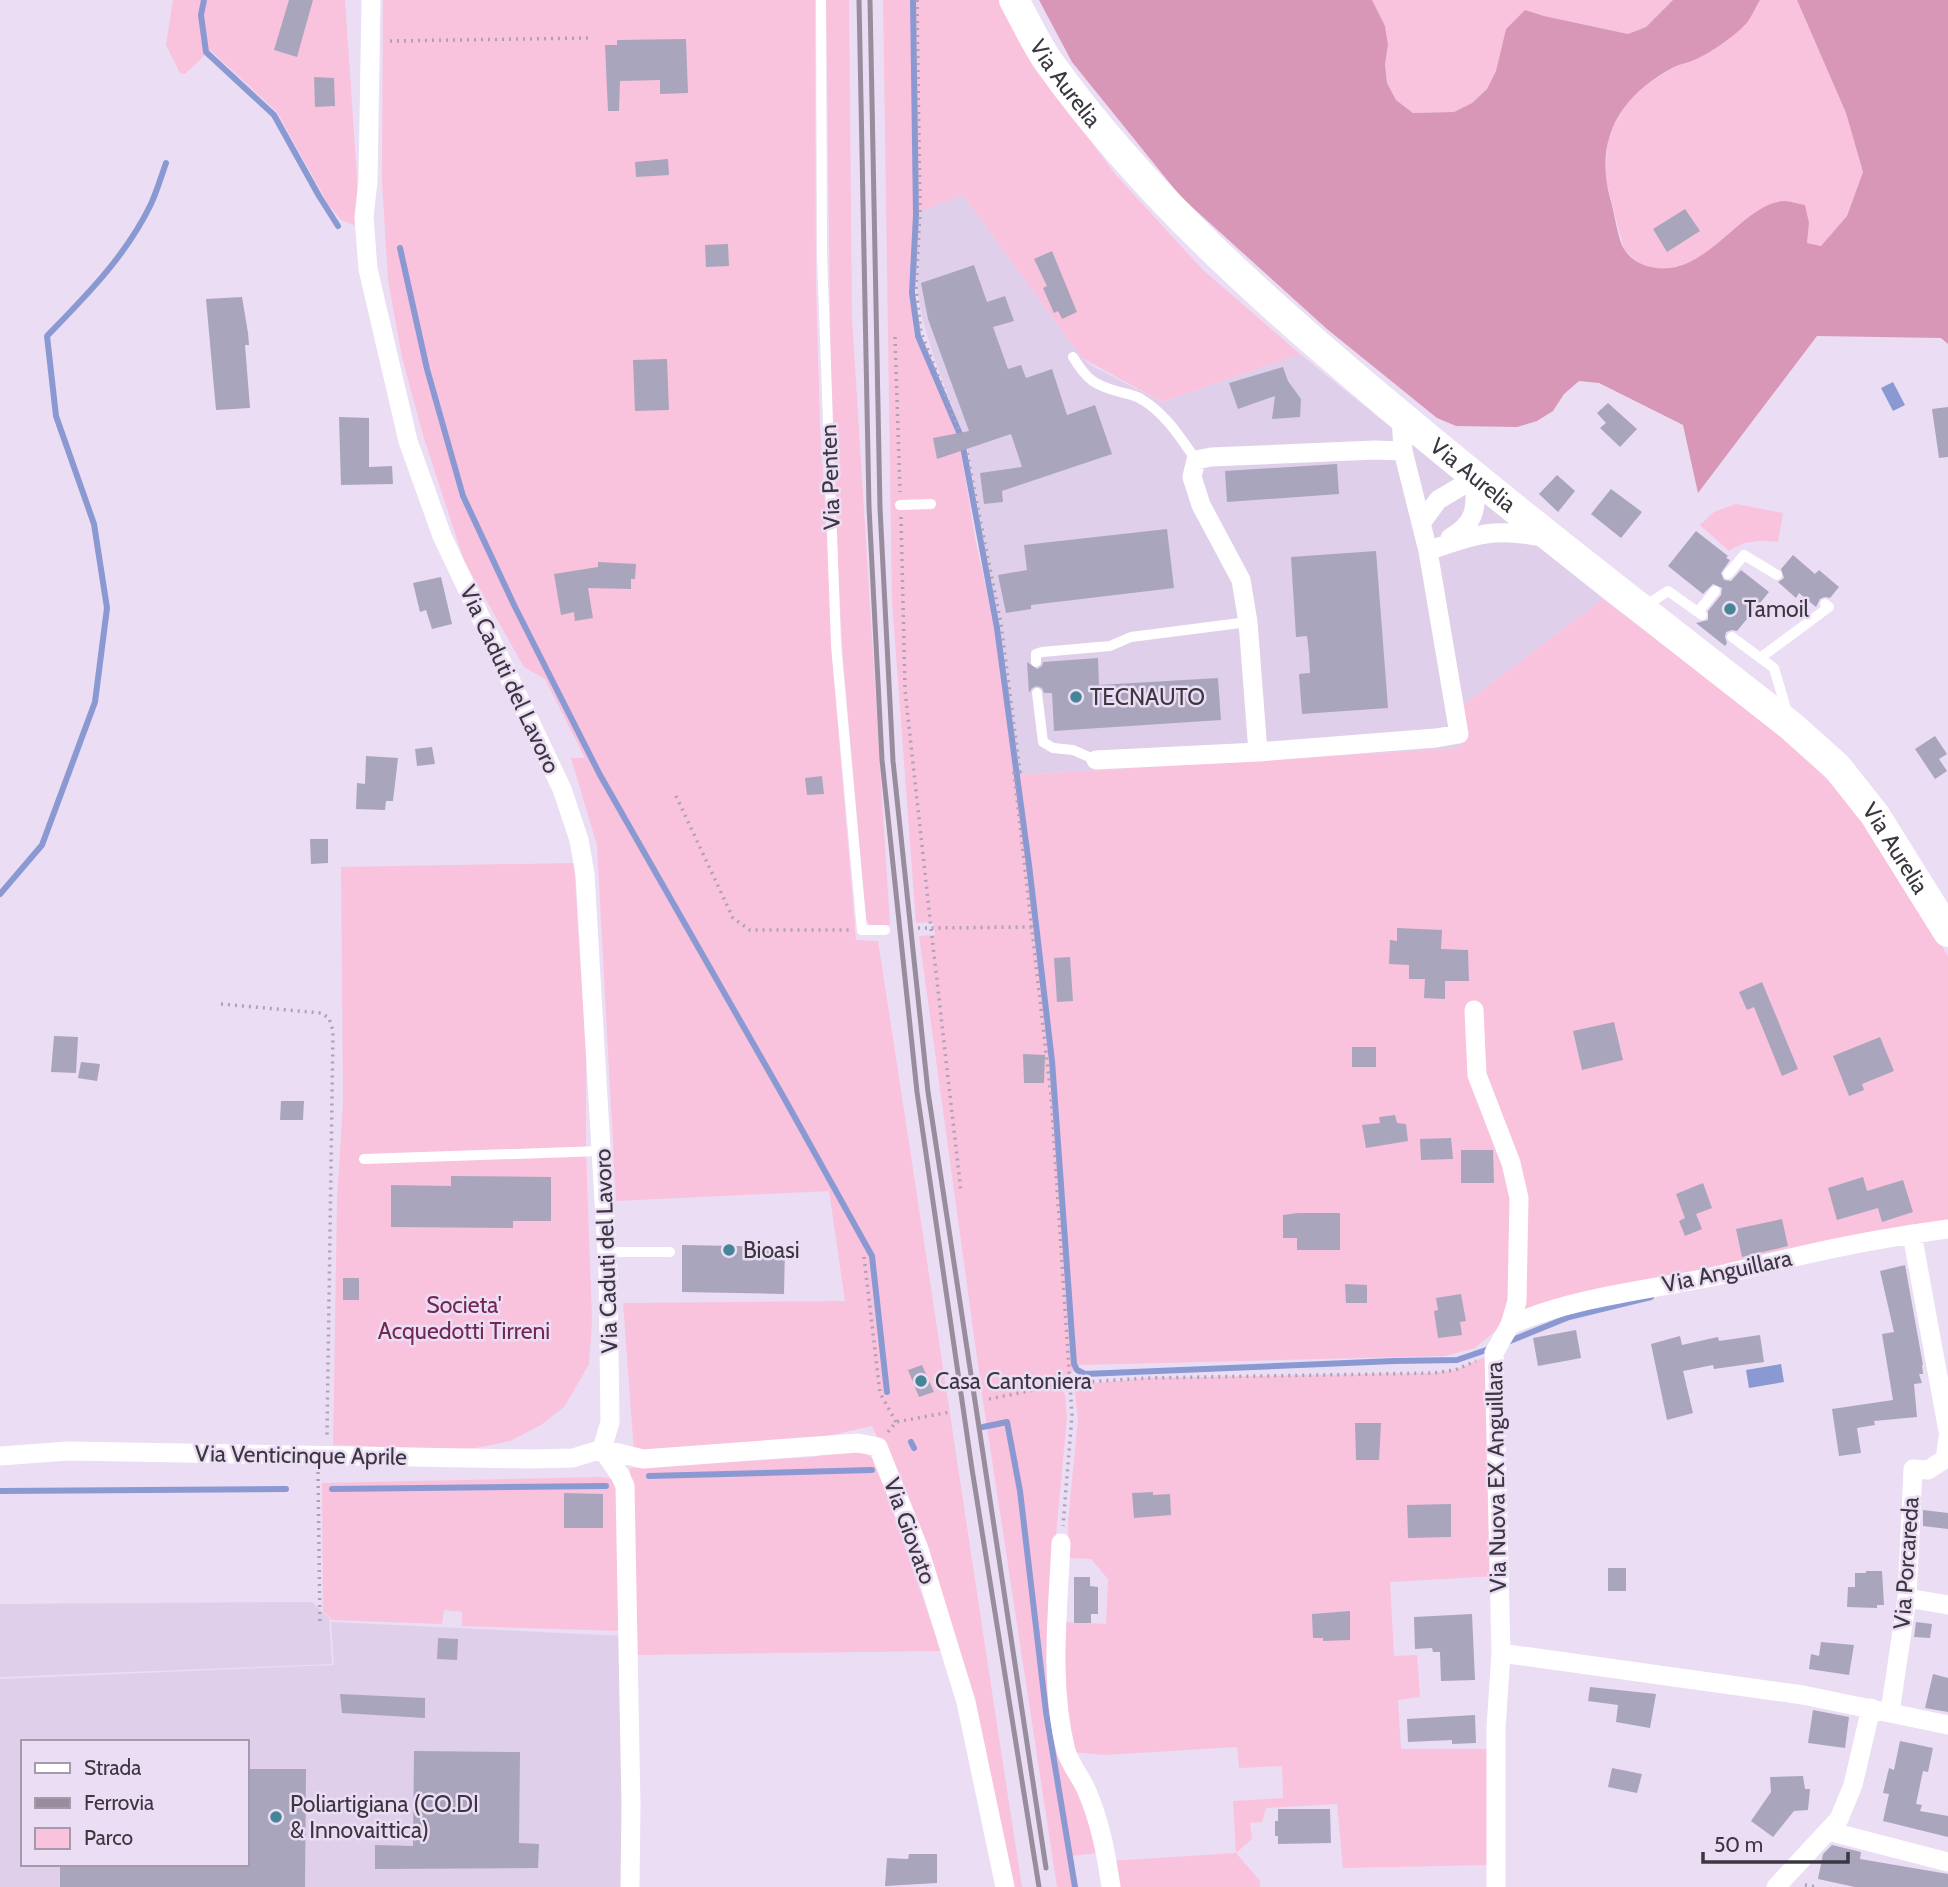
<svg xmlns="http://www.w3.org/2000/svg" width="1948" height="1887" viewBox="0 0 1948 1887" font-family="Cabin,sans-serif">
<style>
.built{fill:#dfcfeb;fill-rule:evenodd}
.green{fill:#f9c3dd}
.forest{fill:#d897b7}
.water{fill:#8b99d3}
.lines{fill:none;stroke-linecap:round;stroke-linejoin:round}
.stream{stroke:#8b99d3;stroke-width:6}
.building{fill:#a9a5bd}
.path{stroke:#ada2b4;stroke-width:3.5;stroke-dasharray:2 5;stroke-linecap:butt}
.lane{stroke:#fff;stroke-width:10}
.street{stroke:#fff;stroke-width:19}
.primary{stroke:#fff;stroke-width:30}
.rail{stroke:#978d9d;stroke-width:5}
.poi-dot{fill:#448597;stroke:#ebddf4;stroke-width:2.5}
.labels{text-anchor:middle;stroke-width:5;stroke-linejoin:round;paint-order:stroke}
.street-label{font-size:23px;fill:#3b363f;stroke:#ebddf4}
.poi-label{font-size:23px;fill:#3b363f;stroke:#ebddf4;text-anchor:start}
.park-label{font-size:23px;fill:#732853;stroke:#ebddf4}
</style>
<rect width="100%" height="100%" fill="#ebddf4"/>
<!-- built -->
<path class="built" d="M963,195L1082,358L1092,366L1162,402L1300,354L1603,599L1459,708L1461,748L1019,775L999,625L967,446L933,355L922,317L917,289L914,212Z
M312,1602L329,1618L332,1664L0,1677V1604Z
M331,1622L622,1636V1887H0V1679L334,1665ZM23,1742H247V1864H23Z"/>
<!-- green -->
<path class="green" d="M173,0H345L357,178V226L341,220L328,204L277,112L210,50L185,74L180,73L166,45Z
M383,0H815L816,285L820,426L829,566L832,656L856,940L878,941C927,1256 973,1572 1022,1887H1011L913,1516L872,1426L805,1441L634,1452L623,1303L845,1301L829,1191L616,1201L597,845L571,758H585L545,679L524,667L464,561L423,435L402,357L388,280L382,181Z
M826,0H849L852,318L890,925L870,926L866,920L843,659L832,454Z
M883,0H1004L1072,116L1115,174L1202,269L1300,354L1162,402L1082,358L963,195L915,213L911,293L914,334L958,434L976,543L995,629L1014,773L1019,775L1461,748L1459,708L1603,599L1757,715L1855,805L1948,956V1224L1500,1327L1475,1348L1445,1356L1080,1365L1059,1383L1065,1395L1067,1419L1055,1545L1053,1624L1079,1783L1101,1853L1070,1856L1075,1887H1057L982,1394L919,936L935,935L933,922L916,923L892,601Z
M1372,0H1673L1646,27L1628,34L1544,16L1525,10L1506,29L1496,71L1487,89L1472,103L1454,112L1413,113L1396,100L1387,83L1385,64L1388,45L1385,26Z
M1760,0H1797L1846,113L1863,172L1847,216L1822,246L1807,243L1809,223L1715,247L1698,258L1679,266L1659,270L1640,264L1624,250L1605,176L1608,137L1627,101L1642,87L1676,66L1697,59L1745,26Z
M1736,504L1783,513L1778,542C1761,540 1744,540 1729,551L1700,525L1714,512Z
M574,863L586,1055V1151L592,1321L589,1364L565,1406L541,1425L510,1441L466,1450L333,1445L337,1200L343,1101L341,867Z
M1494,1353L1497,1576L1390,1582L1394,1656L1417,1655L1420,1697L1398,1700L1401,1749H1489L1490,1865L1343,1868L1337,1804L1266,1808L1262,1822L1250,1823L1252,1839L1236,1853L1260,1881V1887H1116L1111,1861L1236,1853L1233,1801L1283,1798L1282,1766L1239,1768L1237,1747L1105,1755L1072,1752L1065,1719V1622L1106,1624L1108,1579L1091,1559L1069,1558L1068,1521L1078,1419L1074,1385L1148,1378L1433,1373L1455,1370Z
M839,1450H862L875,1460L941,1651L638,1655L630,1468L814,1457Z
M600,1477L612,1479L620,1489L623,1631L462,1626V1612L444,1610L442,1624L332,1620L323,1611L322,1483Z"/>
<!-- forest -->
<path class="forest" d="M1039,0H1372L1385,26L1388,45L1385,64L1387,83L1396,100L1413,113L1454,112L1472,103L1487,89L1496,71L1506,29L1525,10L1544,16L1628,34L1646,27L1673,0H1760C1755,8 1750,21 1743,27C1733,37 1707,55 1694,60C1688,63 1680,64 1674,67C1621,95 1594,138 1610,198C1614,210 1618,240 1624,249C1635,267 1658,271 1676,267C1717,257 1748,203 1784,201C1790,201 1798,204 1805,205L1809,223L1807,243L1821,246L1847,216L1863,172L1846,113L1797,0H1948V344L1941,338L1817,336L1698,493L1683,425L1599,383L1579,381L1564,394L1553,411L1537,421L1517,427L1456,426L1437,418L1327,329L1181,197L1072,62Z"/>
<!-- water -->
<path class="water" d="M1893,382L1905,405L1893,411L1881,388Z
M1781,1364L1784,1382L1749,1388L1746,1370Z"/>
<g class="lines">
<!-- stream -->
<path class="stream" d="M204,0L201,15L206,52L274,115L319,196L338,226
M913,0L916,215L912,293L918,336L959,432L964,452L997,628L1029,865L1052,1061L1074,1364L1077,1370L1085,1374L1394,1361L1457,1360L1492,1348
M400,248L427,369L463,496L514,605L600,775L783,1096L872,1256L887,1392
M0,894L42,845L95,702L107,608L94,524L56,416L47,336C86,296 126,256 151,204C157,191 161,177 166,163
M1505,1343L1569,1317L1651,1297
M983,1427L1007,1422L1020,1491L1046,1712L1075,1887
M911,1442L914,1448
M649,1476L872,1470
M332,1489L606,1486
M0,1491L286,1489"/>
</g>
<!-- building -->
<path class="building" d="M289,0H313L297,57L274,50Z
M686,39L688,93L660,94V80L620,81L619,111H608L605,45H617V40Z
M314,77L334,78L335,106L315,107Z
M668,159L669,175L636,177L635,162Z
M1685,209L1700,231L1667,252L1653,229Z
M728,244L729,266L706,267L705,245Z
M1052,251L1077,312L1062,319L1058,311L1054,313L1043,288L1047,286L1034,259Z
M974,265L987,302L1005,296L1014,321L993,327L1008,369L1021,365L1026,378L1052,369L1067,415L1095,405L1112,454L1002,491L1003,502L984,504L980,473L1022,467L1011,434L937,459L933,438L969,431L928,319L921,283Z
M242,297L248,333L249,345H245L250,408L216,410L206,299Z
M667,359L669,410L635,411L633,360Z
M1283,367L1288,381L1301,399L1300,417L1272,419L1275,396L1238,409L1229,383Z
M1608,403L1637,429L1620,447L1600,428L1606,423L1597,413Z
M1948,407V457L1939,458L1932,409Z
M339,417L369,418V467L392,466L393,484L341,485Z
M1337,464L1339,494L1227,502L1225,471Z
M1557,475L1575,491L1558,512L1539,494Z
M1611,489L1642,512L1621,538L1591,514Z
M1167,529L1174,588L1031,605V609L1006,613L998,575L1027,570L1024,545Z
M1696,531L1728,556L1726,558L1730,560L1721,573L1724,580L1731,581L1741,570L1769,592L1737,631L1732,630L1726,632L1725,637L1727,643L1725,646L1696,623L1708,620V611L1721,595L1722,588L1713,584L1703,594L1668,566Z
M1376,551L1388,708L1302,714L1299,674L1310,673L1309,654L1307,636L1296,637L1291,557Z
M1793,555L1815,574L1819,570L1839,587L1830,598L1825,597L1820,599L1816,607L1799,593L1796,598L1778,582L1784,578L1781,569Z
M598,562L636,564L635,579H631V589L588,588L593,618L575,621L574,612L561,615L554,574L598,567Z
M441,577L452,624L432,629L426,610L420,612L413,583Z
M1098,658L1099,685L1218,678L1221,720L1054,731L1052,693H1044L1042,688L1037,686L1032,688L1029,693L1027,662L1037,669L1042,666L1043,662Z
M1935,736L1947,754L1939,759L1947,771L1935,779L1915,749Z
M432,747L435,764L417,766L415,749Z
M366,756L398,758L393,801H386L385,810L356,809L357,783L365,784Z
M822,776L824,794L807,795L805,778Z
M310,839H328V863L311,864Z
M1397,928L1442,930L1441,949L1468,950L1469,981H1445V999L1424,998L1425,979H1409V965L1389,964L1390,940L1397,941Z
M1070,957L1073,1001L1057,1002L1054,958Z
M1762,982L1798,1069L1782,1076L1754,1007L1747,1010L1739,992Z
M1614,1022L1623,1060L1582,1070L1573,1031Z
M54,1036L78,1037L76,1073L51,1072Z
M1880,1037L1894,1071L1862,1084L1864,1090L1849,1096L1833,1056Z
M1352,1047H1376V1067H1352Z
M1023,1054L1045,1055L1044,1083H1024Z
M81,1062L100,1064L97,1081L78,1078Z
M281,1101H304L303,1120H280Z
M1395,1115L1397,1123L1406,1124L1408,1141L1366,1148L1362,1125L1380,1123L1379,1117Z
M1451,1138L1453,1159L1421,1160L1420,1139Z
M1461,1150H1493L1494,1183H1461Z
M451,1176L551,1177V1221H513V1228L391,1227V1185L451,1186Z
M1863,1177L1867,1191L1903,1180L1913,1212L1882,1222L1878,1208L1837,1220L1828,1188Z
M1703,1183L1712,1208L1696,1214L1702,1229L1685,1236L1679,1221L1685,1218L1676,1194Z
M1298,1213H1340V1250H1297V1238H1283V1215Z
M1782,1219L1788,1246L1742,1257L1736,1229Z
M682,1245L785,1247L784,1294L682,1292Z
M1905,1265L1923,1365H1922L1923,1374H1919L1922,1383L1914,1384L1917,1417L1874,1421L1875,1425L1857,1428L1861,1453L1839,1456L1832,1409L1893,1400L1882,1334L1894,1332L1880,1271Z
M343,1278H359V1300H343Z
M1345,1284L1367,1285V1303H1346Z
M1461,1294L1466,1321L1460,1322L1462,1335L1438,1338L1434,1311L1438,1310L1436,1298Z
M1576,1330L1581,1358L1538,1366L1533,1338Z
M1760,1335L1764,1362L1714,1369L1713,1365L1683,1371L1693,1413L1667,1420L1651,1344L1680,1336L1682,1345L1718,1337L1719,1341Z
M922,1365L934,1392L919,1397L908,1370Z
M1355,1423H1381L1379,1460H1356Z
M1153,1492V1495L1170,1494L1171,1515L1134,1518L1132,1493Z
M564,1493L603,1494V1528H564Z
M1451,1504V1537L1408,1538L1407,1505Z
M1923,1510L1948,1513V1529L1923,1526Z
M1608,1568H1626V1591H1608Z
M1866,1571H1882L1884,1605H1877V1608L1847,1607L1848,1587H1855V1573H1866Z
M1074,1577H1090V1586L1098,1587V1614H1091V1623H1074Z
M1350,1611V1640L1323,1641V1638H1313L1312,1614Z
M1472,1614L1475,1680L1441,1681L1440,1652H1433L1432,1648L1415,1649L1414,1617Z
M1916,1622L1932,1624L1930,1638L1914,1637Z
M438,1638L458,1639L457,1660L437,1659Z
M1821,1642L1854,1645L1849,1675L1809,1669L1811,1654L1819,1656Z
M1933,1674L1948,1678V1712L1925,1708Z
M1590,1687L1656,1694L1650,1728L1616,1722L1618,1705L1588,1701Z
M340,1694L425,1698V1718L342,1713Z
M1813,1710L1849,1717L1845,1748L1808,1743Z
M1475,1715L1476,1743L1452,1744V1740L1408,1742L1407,1719Z
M1900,1741L1933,1748L1928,1772L1923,1771L1916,1804L1922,1805L1920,1811L1948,1816V1837L1883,1821L1889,1794L1883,1793L1889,1768L1894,1770Z
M414,1751L520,1752L519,1843L539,1844L538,1868L375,1869V1845L413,1846Z
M1612,1768L1642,1774L1637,1793L1608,1787Z
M247,1769H306L305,1887H60V1864H247Z
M1803,1776L1805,1789H1810L1808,1810L1794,1811L1773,1837L1751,1821L1771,1792L1770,1777Z
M1278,1809H1330L1331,1843L1278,1844V1836H1275V1821H1278Z
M1832,1845L1861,1852L1860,1859L1948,1874V1887H1855L1818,1879L1823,1854Z
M909,1854H937V1883L885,1886L887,1858L908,1859Z"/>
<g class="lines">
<!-- path -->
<path class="path" d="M917,0L920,211L916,289L921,332L966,448L1001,624L1020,772L1014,773L1051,1096L1072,1415L1063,1526
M390,41L588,38
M895,337L900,492
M901,517L905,690L931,928L1032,927
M676,796L733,918L750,930H850
M918,928H931L961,1192
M221,1004L321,1013L329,1018L333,1031L327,1436
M864,1257L880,1393L896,1422
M989,1399L1070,1383L1148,1378L1433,1373L1455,1370L1476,1361
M888,1432L896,1422L950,1412
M318,1472L320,1626
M1805,1885L1817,1887"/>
<!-- lane -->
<path class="lane" d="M821,0L822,255L836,645L862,930H885
M1073,357C1087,380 1094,385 1120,392C1127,394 1135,395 1141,399C1165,413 1180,437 1196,460
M900,505L931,504
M1728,574L1744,555L1777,575
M1645,606L1668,591L1702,615
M1698,612L1715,591
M1732,637L1774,668L1787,712
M1760,658L1829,607L1825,604
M1036,662V654L1042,652L1110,646L1131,637L1248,622
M1037,693L1043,742L1053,748L1073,750L1096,760
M364,1159L601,1151
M607,1252H670"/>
<!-- street -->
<path class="street" d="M371,0L368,181L364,217L368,269L408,441L442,536L562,789L579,840L585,874L608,1270L610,1422L602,1449
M1422,522L1438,500L1475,478
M1450,538C1477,522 1476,508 1475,478
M1428,551C1474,534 1497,527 1546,538
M1258,752L1248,622L1241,580L1201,505L1192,477L1196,460L1211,457L1375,450L1403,451
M1096,760L1258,752L1436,738L1459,734L1428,551L1403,451L1401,416
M1474,1010L1477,1075L1511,1163L1519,1198L1517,1301L1510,1325L1494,1353L1501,1653L1496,1728V1887
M1912,1234L1948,1431
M1510,1325C1573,1298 1640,1291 1707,1278C1735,1272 1762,1264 1790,1258C1842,1246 1895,1236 1948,1229
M602,1449L643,1459L858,1443L878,1447L919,1549L966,1702L1005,1887
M602,1449L620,1475L625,1486L631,1806L630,1887
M0,1456L68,1451L530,1459L573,1458L602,1449
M1061,1543C1058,1611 1049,1684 1066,1751C1070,1764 1080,1776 1086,1789C1100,1821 1106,1853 1111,1887
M1907,1598L1948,1605
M1501,1653L1803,1695L1948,1725
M1890,1712L1907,1598L1913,1469L1928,1470L1945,1459L1948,1438
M1828,1831L1948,1862
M1776,1887L1839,1819L1853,1785L1871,1708"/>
<!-- primary -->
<path class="primary" id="s1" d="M1014,0C1025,20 1035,42 1048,61C1142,193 1264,301 1387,404C1519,515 1656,620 1791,726L1837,767L1875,815L1948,932"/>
<!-- rail -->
<path class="rail" d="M859,0L869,507L882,760L917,1092L972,1469L1039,1887
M870,0L880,508L893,761L928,1092L1046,1868"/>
</g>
<!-- markers -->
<g class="poi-dot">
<circle cx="1730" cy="609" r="7"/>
<circle cx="1076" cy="697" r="7"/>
<circle cx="729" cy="1250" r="7"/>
<circle cx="921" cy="1381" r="7"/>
<circle cx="276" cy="1817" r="7"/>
</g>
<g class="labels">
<!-- street labels -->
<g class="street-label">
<text dy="8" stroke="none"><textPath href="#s1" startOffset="98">Via Aurelia</textPath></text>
<text dy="8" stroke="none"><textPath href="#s1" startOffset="665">Via Aurelia</textPath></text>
<text transform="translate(830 477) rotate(-92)" y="8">Via Penten</text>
<text transform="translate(510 679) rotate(65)" y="8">Via Caduti del Lavoro</text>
<text dy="8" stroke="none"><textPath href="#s1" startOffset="1232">Via Aurelia</textPath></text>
<text transform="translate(606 1251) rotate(-92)" y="8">Via Caduti del Lavoro</text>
<text transform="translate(1727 1271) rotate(-12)" y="8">Via Anguillara</text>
<text transform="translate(301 1455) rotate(1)" y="8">Via Venticinque Aprile</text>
<text transform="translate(1496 1477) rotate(-91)" y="8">Via Nuova EX Anguillara</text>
<text transform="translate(910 1531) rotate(70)" y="8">Via Giovato</text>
<text transform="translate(1906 1563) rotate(-86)" y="8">Via Porcareda</text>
</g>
<!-- poi labels -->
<g class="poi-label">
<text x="1744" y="617">Tamoil</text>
<text x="1090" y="705">TECNAUTO</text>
<text x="743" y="1258">Bioasi</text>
<text x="935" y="1389">Casa Cantoniera</text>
<text x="290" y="1812">Poliartigiana (CO.DI<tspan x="290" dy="26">&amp; Innovaittica)</tspan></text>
</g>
<!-- park labels -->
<g class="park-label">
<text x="464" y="1313">Societa'<tspan x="464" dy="26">Acquedotti Tirreni</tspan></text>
</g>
</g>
<!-- legend -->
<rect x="21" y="1740" width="228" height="126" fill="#ebddf4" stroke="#a59aac" stroke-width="2"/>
<rect x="35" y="1763" width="35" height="10" fill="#ffffff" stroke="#a59aac" stroke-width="2"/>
<text x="84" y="1775" font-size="21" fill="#3b363f">Strada</text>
<rect x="35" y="1798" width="35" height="10" fill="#978d9d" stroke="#a59aac" stroke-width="2"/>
<text x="84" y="1810" font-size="21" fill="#3b363f">Ferrovia</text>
<rect x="35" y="1828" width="35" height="21" fill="#f9c3dd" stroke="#a59aac" stroke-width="2"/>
<text x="84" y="1845" font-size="21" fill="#3b363f">Parco</text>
<!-- scale -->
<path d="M1703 1852v10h145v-10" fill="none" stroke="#3b363f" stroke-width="3.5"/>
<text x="1714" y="1852" font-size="21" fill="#3b363f" stroke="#ebddf4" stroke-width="5" paint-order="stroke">50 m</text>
</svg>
